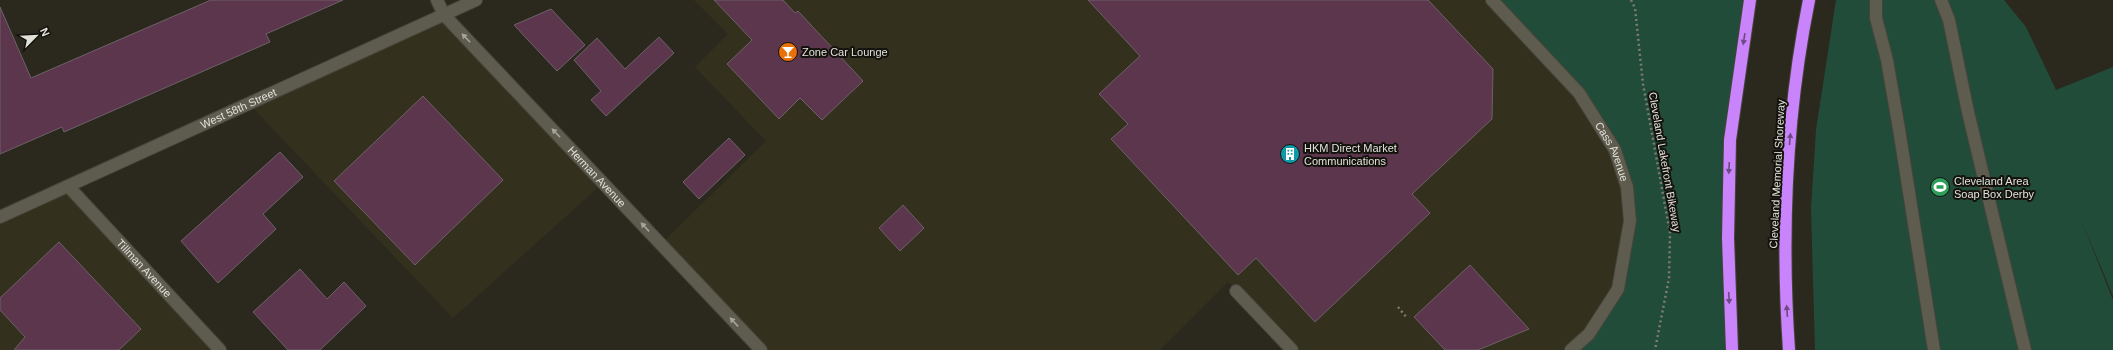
<svg xmlns="http://www.w3.org/2000/svg" width="2113" height="350" viewBox="0 0 2113 350" font-family="Arial,sans-serif">
<style>
.built{fill:#33301e}
.green{fill:#224c3a}
.building{fill:#5c364d;stroke:#6e6168}
.lines{fill:none;stroke-linecap:round;stroke-linejoin:round}
.minor-casing{stroke:#454439;stroke-width:14}
.highway-casing{stroke:#454439;stroke-width:14}
.path{stroke:#7e7c73;stroke-width:2.5;stroke-dasharray:2 3;stroke-linecap:butt}
.minor{stroke:#5e5c4f;stroke-width:12}
.highway{stroke:#c983fb;stroke-width:12}
.oneway{fill:#a7a59b}
.oneway2{fill:#6e4a84}
.labels{text-anchor:middle;stroke-width:4;stroke-linejoin:round;paint-order:stroke}
.poi-label{font-size:11px;fill:#e2e1d9;stroke:#13120d;text-anchor:start}
.street-label{font-size:11px;fill:#e2e1d9;stroke:#13120d}
</style>
<rect width="100%" height="100%" fill="#2b291e"/>
<!-- built -->
<path class="built" d="M694,0H1492L1579,93L1627,187L1618,289L1571,350H1292L1228,282L1160,350H761L661,244L766,141L695,67L728,34Z
M444,15L603,183L453,318L249,104Z
M68,186L220,350H0V217Z"/>
<!-- green -->
<path class="green" d="M1492,0H1750L1736,90L1732,350H1571L1618,289L1627,187L1579,93Z
M1836,0H2004L2026,27L2056,90L2113,67V296L2080,217L2113,300V350H1815L1811,208L1816,130Z"/>
<!-- building -->
<path class="building" d="M211,0H343L266,34L270,42L64,132L62,127L0,154V7L31,78Z
M714,0H783L795,13L798,11L863,81L822,120L800,98L779,119L727,64L752,40Z
M1088,0H1428L1493,69L1492,119L1412,194L1430,213L1315,322L1256,258L1238,275L1111,139L1128,124L1099,94L1140,56Z
M551,9L585,45L557,71L514,25Z
M659,37L674,53L606,116L591,100L601,91L574,60L597,38L625,69Z
M423,96L503,180L415,265L334,181Z
M729,138L745,155L699,199L683,182Z
M280,152L303,177L263,214L276,229L218,283L181,241Z
M903,205L924,228L900,251L879,228Z
M59,242L141,329L119,350H14L25,337L0,310V298Z
M1470,265L1529,329L1478,350H1445L1414,317Z
M300,269L327,299L344,282L366,306L320,350H288L253,312Z"/>
<g class="lines">
<!-- minor casing -->
<g class="minor-casing">
<g id="minor">
<path id="s1" d="M437,0L444,15L761,350"/>
<path id="s2" d="M1492,0L1579,93L1615,150L1627,187L1630,221L1618,289L1589,334L1571,350"/>
<path d="M1876,0V18L1887,60L1899,129L1934,350"/>
<path d="M1941,0L1949,20L1968,112L2025,350"/>
<path id="s3" d="M68,186L220,350"/>
<path id="s4" d="M0,217L476,0"/>
<path d="M1236,291L1292,350"/>
</g>
</g>
<!-- highway casing -->
<g class="highway-casing">
<path id="highway" d="M1732,350L1728,238L1730,140L1750,0
M1789,350C1781,233 1786,115 1809,0"/>
</g>
<!-- path -->
<path class="path" d="M1631,0L1635,8L1643,84L1670,233L1669,278L1655,350
M1398,307L1407,318"/>
<!-- minor -->
<use href="#minor" class="minor"/>
<!-- highway -->
<use href="#highway" class="highway"/>
</g>
<!-- one-way arrows -->
<defs><path id="oneway-solid" d="M-6-.8H1V-3.2L6.5 0L1 3.2V.8H-6Z"/></defs>
<g class="oneway">
<use href="#oneway-solid" transform="translate(466 38) rotate(-134)"/>
<use href="#oneway-solid" transform="translate(556 133) rotate(-134)"/>
<use href="#oneway-solid" transform="translate(645 227) rotate(-133)"/>
<use href="#oneway-solid" transform="translate(734 322) rotate(-133)"/>
</g>
<g class="oneway2">
<use href="#oneway-solid" transform="translate(1744 39) rotate(99)"/>
<use href="#oneway-solid" transform="translate(1790 139) rotate(-85)"/>
<use href="#oneway-solid" transform="translate(1729 168) rotate(93)"/>
<use href="#oneway-solid" transform="translate(1729 298) rotate(87)"/>
<use href="#oneway-solid" transform="translate(1787 311) rotate(-94)"/>
</g>
<!-- icons -->
<defs>
<g id="bar-disc" transform="scale(1)"><circle r="9.5" fill="#e8710a" stroke="#13120d"/><path d="M-6-5H6L.8 .8V4.5H3.5V6h-7V4.5H-.8V.8Z" fill="#fff"/></g>
<g id="building-disc" transform="scale(1)"><circle r="9.5" fill="#0f9aa8" stroke="#13120d"/><path d="M-4-6H4V6H1V3H-1V6H-4ZM-2.5-4.3h1.7v1.8h-1.7ZM.8-4.3h1.7v1.8H.8ZM-2.5-1h1.7V.8h-1.7ZM.8-1h1.7V.8H.8Z" fill="#fff"/></g>
<g id="stadium-disc" transform="scale(1)"><circle r="9.5" fill="#2e9e5b" stroke="#13120d"/><path d="M0-5a6.5 5 0 1 0 0 10a6.5 5 0 1 0 0-10ZM-3.5-1.8h7v3.6h-7Z" fill="#fff"/></g>
</defs>
<g fill-rule="evenodd">
<use href="#bar-disc" x="788" y="52"/>
<use href="#building-disc" x="1290" y="154"/>
<use href="#stadium-disc" x="1940" y="187"/>
</g>
<g class="labels">
<!-- poi labels -->
<g class="poi-label">
<text x="802" y="56">Zone Car Lounge</text>
<text x="1304" y="152">HKM Direct Market<tspan x="1304" dy="13">Communications</tspan></text>
<text x="1954" y="185">Cleveland Area<tspan x="1954" dy="13">Soap Box Derby</tspan></text>
</g>
<!-- street labels -->
<g class="street-label">
<text dy="4" stroke="none"><textPath href="#s4" startOffset="262">West 58th Street</textPath></text>
<text dy="4" stroke="none"><textPath href="#s2" startOffset="195">Cass Avenue</textPath></text>
<text transform="translate(1665 162) rotate(80)" y="4">Cleveland Lakefront Bikeway</text>
<text transform="translate(1777 174) rotate(-87)" y="4">Cleveland Memorial Shoreway</text>
<text dy="4" stroke="none"><textPath href="#s1" startOffset="239">Herman Avenue</textPath></text>
<text dy="4" stroke="none"><textPath href="#s3" startOffset="112">Tillman Avenue</textPath></text>
</g>
</g>
<!-- north arrow -->
<g transform="translate(36 36) rotate(66)" stroke="#13120d" stroke-width="3" paint-order="stroke">
<path d="M0-3L7 15L0 10L-7 15Z" fill="#e2e1d9"/>
<text y="-6" font-size="11" font-weight="bold" text-anchor="middle" fill="#e2e1d9">N</text>
</g>
</svg>
